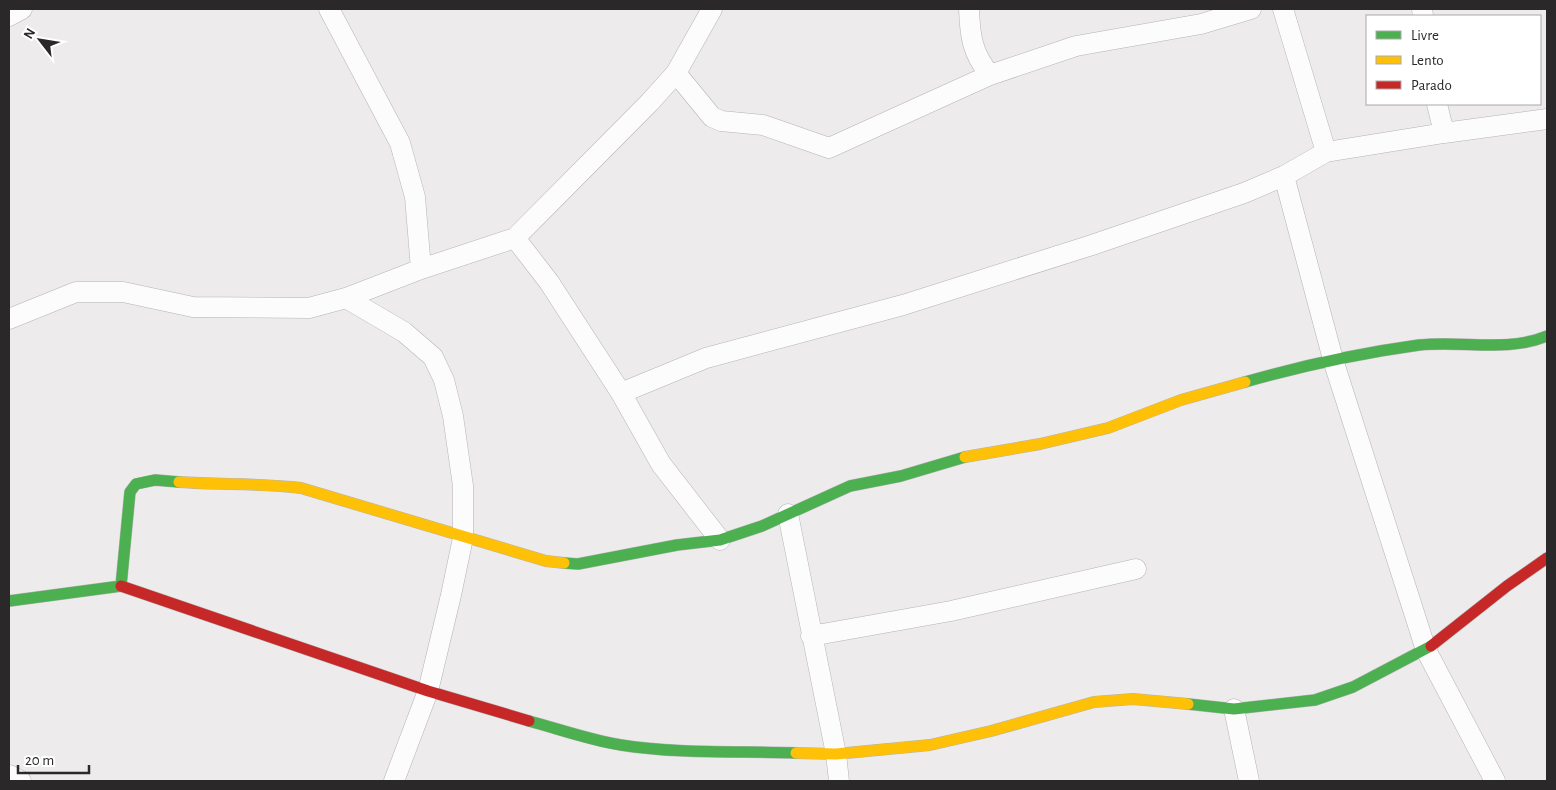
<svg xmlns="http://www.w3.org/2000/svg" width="1556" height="790" viewBox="0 0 1556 790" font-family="'Alegreya Sans',sans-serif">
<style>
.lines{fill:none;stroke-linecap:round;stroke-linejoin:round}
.street-casing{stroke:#b5b4b5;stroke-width:21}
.fast-casing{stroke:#b5b4b5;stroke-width:12}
.slow-casing{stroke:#b5b4b5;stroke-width:12}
.jam-casing{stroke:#b5b4b5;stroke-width:12}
.street{stroke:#fcfcfc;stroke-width:20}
.fast{stroke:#4caf50;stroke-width:11}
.slow{stroke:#ffc107;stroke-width:11}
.jam{stroke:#c62828;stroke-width:11}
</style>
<rect width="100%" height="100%" fill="#edebec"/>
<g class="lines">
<!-- street casing -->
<g class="street-casing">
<path id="street" d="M329,9L400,143L415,197L421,269
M969,9C970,36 972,53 990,75
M1283,9L1326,152
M1422,9L1423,16
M9,16L22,9
M676,73L712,117L721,121L763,125L829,148L990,75L1076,46L1201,24L1251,9
M1444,133L1547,119
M1284,176L1334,363L1426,650L1495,781
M515,238L549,282L621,393L706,358L903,305L1092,245L1244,193L1284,176L1326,152L1444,133L1437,104
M346,298L404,332L433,357L444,380L453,416L463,486V538L451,595L428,691L394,781
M9,319L76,292H123L193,307L309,308L346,298L421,269L515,238L650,102L676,73L712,9
M621,393L661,464L720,540
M788,514L836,754L839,781
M811,636L951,611L1136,569
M1234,709L1249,781
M9,775L21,781"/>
</g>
<!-- fast casing -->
<g class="fast-casing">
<path id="fast" d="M1245,382C1301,366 1361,353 1419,345C1462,340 1506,353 1547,336
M564,563L578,564L677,545L720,540L762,526L850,486L901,476L965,457
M9,601L121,586L130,492L136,484L155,480L179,482
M1188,704L1234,709L1315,700L1353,687L1431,646
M529,721C559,729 589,740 621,745C678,754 738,751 796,753"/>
</g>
<!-- slow casing -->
<g class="slow-casing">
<path id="slow" d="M965,457L1040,444L1108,428L1181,400L1245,382
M179,482C220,485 260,483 301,488L546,561L564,563
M796,753L836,754L930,745L991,731L1094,702L1133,699L1188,704"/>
</g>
<!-- jam casing -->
<g class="jam-casing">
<path id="jam" d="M121,586L428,691L529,721
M1431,646L1507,586L1547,558"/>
</g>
<!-- street -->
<use href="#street" class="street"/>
<!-- fast -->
<use href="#fast" class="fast"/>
<!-- slow -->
<use href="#slow" class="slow"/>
<!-- jam -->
<use href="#jam" class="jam"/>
</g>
<!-- border -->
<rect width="1556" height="790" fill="none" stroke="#2a2829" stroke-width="20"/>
<!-- legend -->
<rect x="1366" y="15" width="175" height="90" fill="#ffffff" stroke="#aaa9a9"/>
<rect x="1376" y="31" width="25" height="8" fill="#4caf50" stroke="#aaa9a9"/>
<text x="1411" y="40" font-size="15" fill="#2a2829">Livre</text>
<rect x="1376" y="56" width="25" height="8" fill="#ffc107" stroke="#aaa9a9"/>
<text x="1411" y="65" font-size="15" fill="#2a2829">Lento</text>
<rect x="1376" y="81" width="25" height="8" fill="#c62828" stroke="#aaa9a9"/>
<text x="1411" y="90" font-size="15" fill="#2a2829">Parado</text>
<!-- north arrow -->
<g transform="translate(40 40) rotate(301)" stroke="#ffffff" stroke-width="4" paint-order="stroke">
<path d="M0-4L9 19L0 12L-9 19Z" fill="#2a2829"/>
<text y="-8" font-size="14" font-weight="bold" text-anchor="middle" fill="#2a2829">N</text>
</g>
<!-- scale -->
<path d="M18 765v8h71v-8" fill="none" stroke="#2a2829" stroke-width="2.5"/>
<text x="25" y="765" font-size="15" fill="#2a2829" stroke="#ffffff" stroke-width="4" paint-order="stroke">20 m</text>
</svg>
